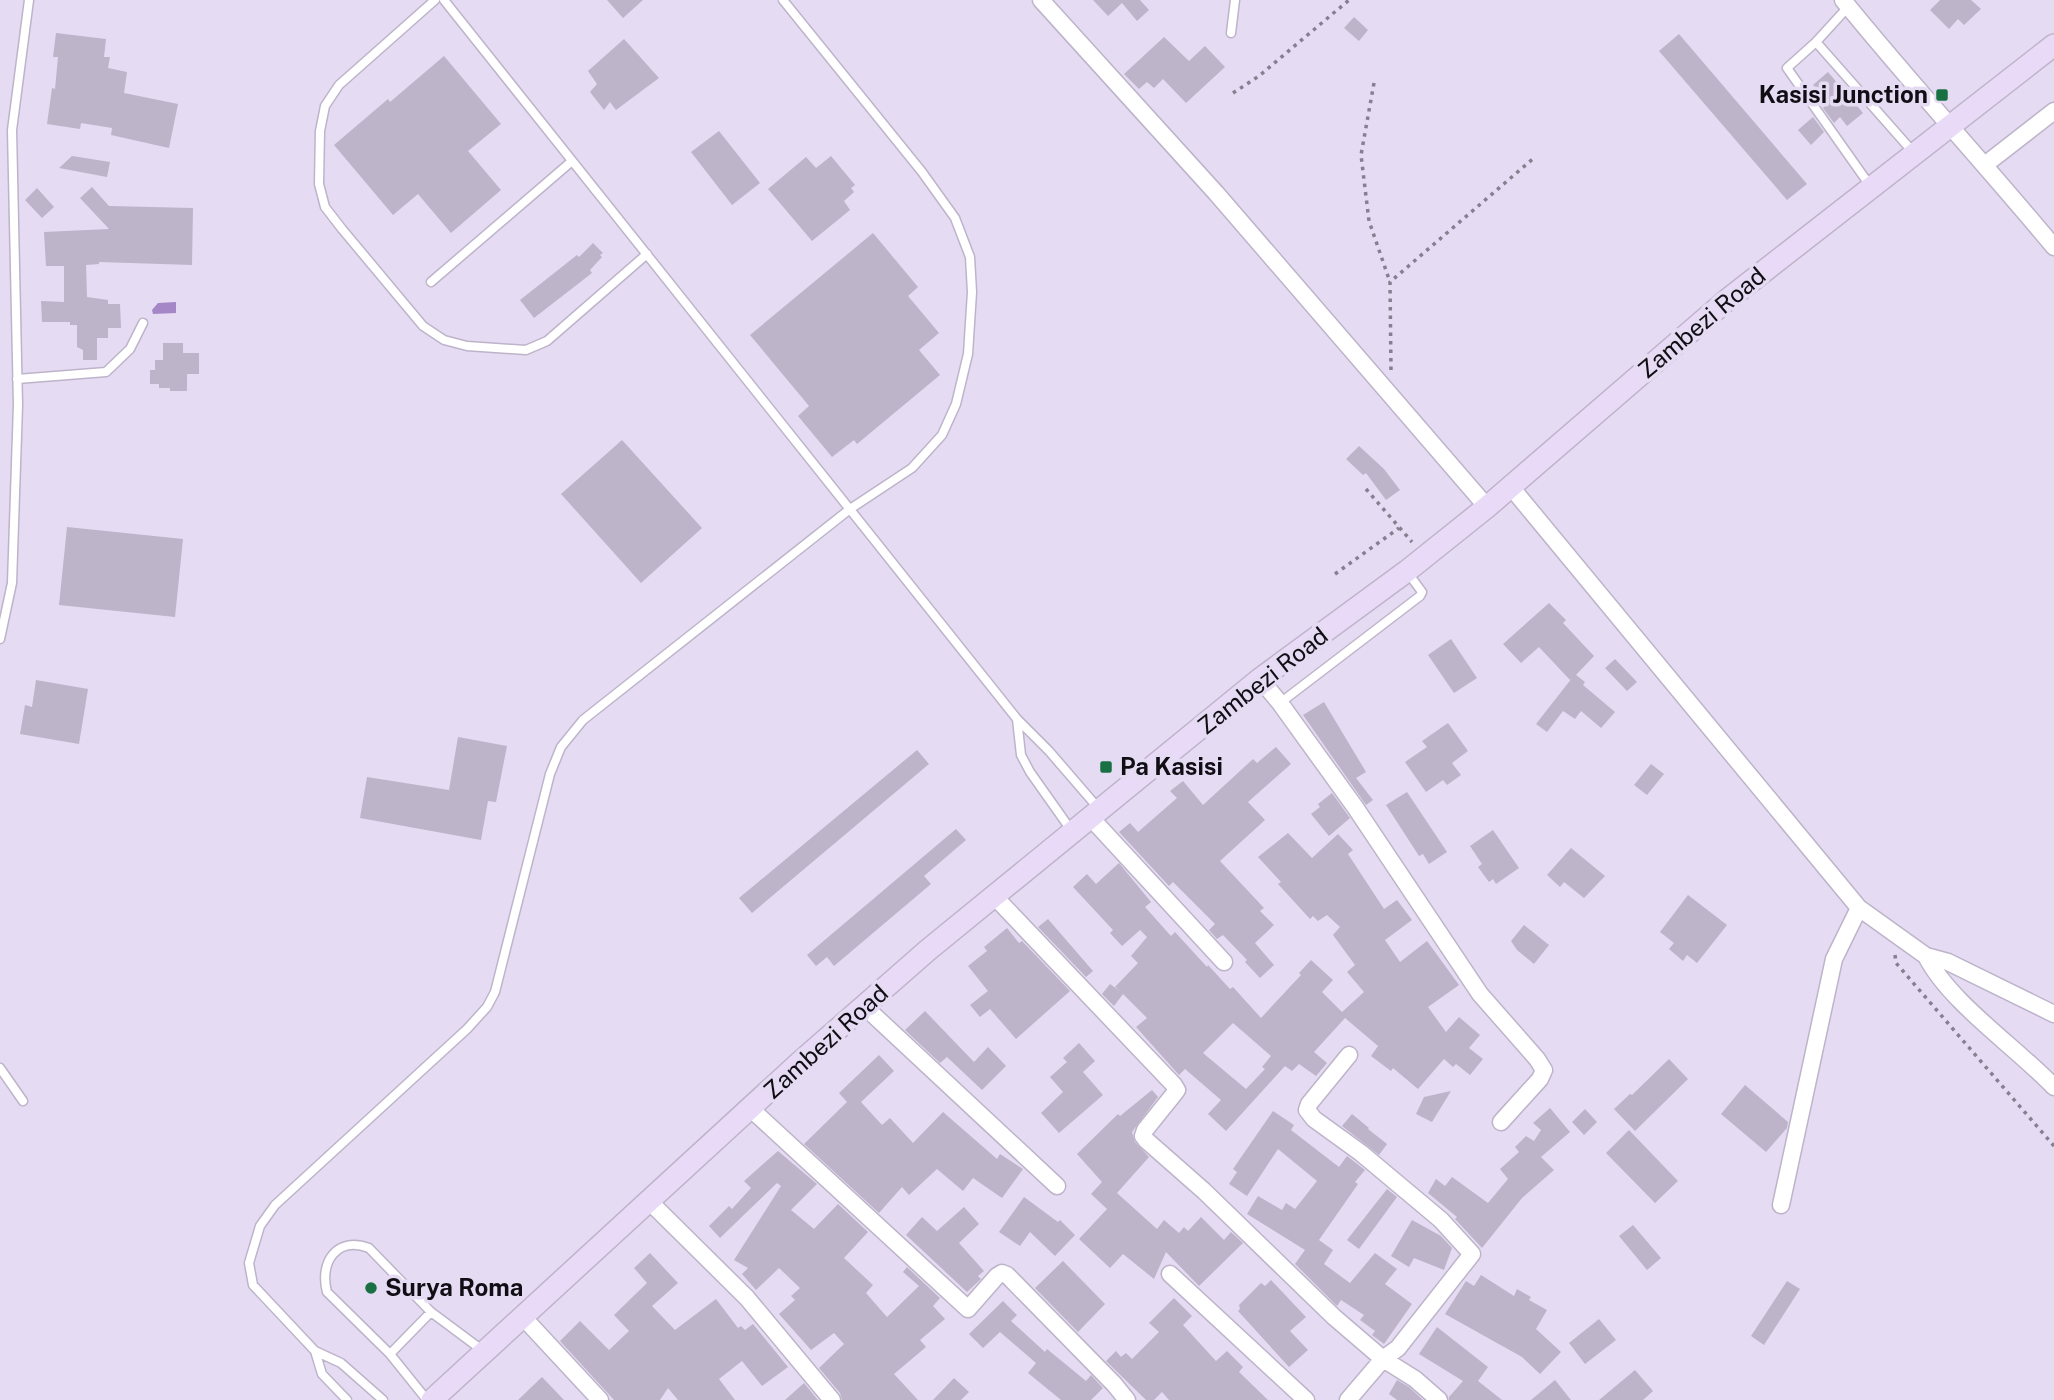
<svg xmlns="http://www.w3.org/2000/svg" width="2054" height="1400" viewBox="0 0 2054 1400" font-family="'Public Sans',sans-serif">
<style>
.water{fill:#a587c7}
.building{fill:#bdb4ca;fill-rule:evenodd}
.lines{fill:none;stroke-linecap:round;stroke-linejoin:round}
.lane-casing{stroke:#beb4ca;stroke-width:11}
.street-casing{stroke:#beb4ca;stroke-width:19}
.secondary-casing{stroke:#beb4ca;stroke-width:24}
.path{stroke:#867f8f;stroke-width:3.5;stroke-dasharray:3.5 5;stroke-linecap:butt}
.lane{stroke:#fff;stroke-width:8}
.street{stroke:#fff;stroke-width:16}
.secondary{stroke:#e9dbf8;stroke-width:21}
.poi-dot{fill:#197043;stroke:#e5dbf2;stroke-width:2.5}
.labels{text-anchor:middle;stroke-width:7;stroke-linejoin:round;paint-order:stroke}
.poi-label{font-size:24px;font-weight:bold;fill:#100d14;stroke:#e5dbf2;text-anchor:start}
.street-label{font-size:24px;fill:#100d14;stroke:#e5dbf2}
</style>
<rect width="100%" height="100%" fill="#e5dbf2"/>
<!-- water -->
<path class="water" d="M176,302V313L153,314L152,310L158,303Z"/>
<!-- building -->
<path class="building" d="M607,0H643L623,18Z
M1093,0H1140L1149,10L1137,21L1122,3L1108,16Z
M1940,0H1971L1981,9L1964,25L1958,19L1949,29L1930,10Z
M1354,17L1368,30L1359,41L1344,28Z
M56,33L106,39L104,57H110L108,68L127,72L124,93L178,104L169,148L111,135L112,128L81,123L80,129L47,124L52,88L55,89L58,57H53Z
M1679,34L1807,184L1787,200L1659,51Z
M1164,37L1189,61L1205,46L1225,67L1186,103L1163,79L1154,88L1147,82L1139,89L1124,74Z
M624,39L659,78L616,110L610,102L604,110L590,92L597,84L588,71Z
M444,56L501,124L468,151L501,190L451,233L418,194L393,215L334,145L388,99L390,102Z
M1828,72L1863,113L1847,126L1840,117L1834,123L1823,108L1828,103L1813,85Z
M1813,117L1824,132L1811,145L1798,130Z
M719,131L760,183L732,205L691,152Z
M72,156L110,162L107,177L59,168Z
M831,156L855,185L851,188L854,192L844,201L850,210L812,241L768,189L806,157L816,168Z
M92,187L109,206L193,208L192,265L99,262V264L86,265L87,297L108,300V304H120L121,328H108V338H97V360H83V350L77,347V325H70V322H42L41,301L64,302V266H46L44,232L109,229L80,198Z
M37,188L54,207L42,218L25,200Z
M873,233L918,287L908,296L939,333L919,350L940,375L857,444L854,440L832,457L798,416L809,406L750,335Z
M593,243L603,253L600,255L602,257L590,270L592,273L534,318L520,300L577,255L579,257Z
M163,343H183V353H199V374H187V391H170V388H159V384H150V370H155V360H163Z
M622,440L702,528L641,583L561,494Z
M1359,446L1384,469L1400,490L1386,500L1366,473L1363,475L1346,459Z
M67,527L183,539L175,617L59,605Z
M1549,603L1566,620L1563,623L1594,656L1576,675L1585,682L1583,685L1615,712L1601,728L1581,711L1575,719L1563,711L1547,732L1536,724L1572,678L1570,680L1539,647L1521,663L1503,644Z
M1451,639L1477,678L1454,693L1428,655Z
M1615,659L1637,682L1627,691L1605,668Z
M36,680L88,689L79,744L20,734L25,705L32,707Z
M1324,702L1366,772L1356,778L1373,800L1366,805L1303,715Z
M1448,723L1468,751L1452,763L1461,775L1447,785L1443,780L1426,792L1405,762L1427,747L1422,741Z
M458,737L507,746L496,802L488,801L481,840L360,818L367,777L449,790Z
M1276,747L1291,764L1248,802L1265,820L1220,861L1264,908L1260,911L1274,925L1255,943L1274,965L1260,978L1245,962L1247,960L1223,935L1217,939L1209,930L1215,924L1173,882L1169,886L1119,832L1130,823L1138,832L1177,798L1170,791L1183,781L1203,805L1253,759L1257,763Z
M917,750L929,764L752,913L739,898Z
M1651,764L1664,774L1647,795L1634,785Z
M1407,792L1447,852L1429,864L1423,854L1419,856L1386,805Z
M1332,793L1350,818L1329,836L1311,814L1320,807L1318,804Z
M956,829L966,840L924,876L931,884L834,966L827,957L816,966L807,955Z
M1493,830L1519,868L1496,884L1493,879L1489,882L1478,867L1482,864L1470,846Z
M1288,833L1312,858L1338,834L1353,850L1348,854L1384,909L1397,900L1412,920L1385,940L1400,962L1427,941L1459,985L1428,1007L1446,1032L1459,1017L1480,1035L1469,1048L1483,1059L1470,1075L1456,1064L1453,1067L1444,1059L1418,1089L1393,1068L1391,1071L1371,1056L1378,1046L1345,1018L1314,1052L1327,1063L1316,1076L1299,1064L1292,1071L1285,1066L1226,1131L1208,1114L1221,1100L1185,1069L1179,1075L1136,1027L1147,1018L1123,994L1114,1006L1102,994L1110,984L1121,992L1115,987L1138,963L1131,956L1147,937L1140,930L1122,946L1110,933L1113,930L1073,887L1087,874L1096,884L1119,863L1151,902L1145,907L1171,936L1175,932L1207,967L1208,965L1230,989L1233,987L1261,1018L1301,975L1299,973L1311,960L1333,980L1322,992L1342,1012L1364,992L1347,972L1355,965L1333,935L1340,927L1327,915L1318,921L1313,916L1310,919L1278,884L1281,882L1258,857ZM1233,1023L1271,1056L1262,1067L1265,1069L1246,1089L1203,1053Z
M1571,848L1605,876L1584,898L1564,882L1560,887L1547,875Z
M1688,895L1727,925L1697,963L1687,955L1683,961L1669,949L1674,943L1660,932Z
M1048,919L1093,971L1086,977L1038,927Z
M1524,925L1549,945L1534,964L1517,950L1511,941Z
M1007,928L1019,943L1022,941L1070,991L1016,1039L990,1009L980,1017L970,1005L988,991L968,966L987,951L984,947Z
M925,1011L974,1062L988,1047L1006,1066L982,1090L947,1057L940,1063L905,1030Z
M1079,1043L1095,1061L1083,1072L1103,1095L1059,1133L1041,1113L1063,1092L1050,1077L1067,1062L1063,1058Z
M879,1055L894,1071L861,1102L882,1125L890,1118L913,1143L943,1112L997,1159L1000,1154L1023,1169L1002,1198L973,1178L963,1191L937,1169L909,1195L902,1187L879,1213L804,1144L847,1102L839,1093Z
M1669,1059L1688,1079L1635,1131L1614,1109L1630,1094L1632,1095Z
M1745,1085L1788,1122L1787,1128L1766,1152L1721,1114Z
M1152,1090L1158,1097L1132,1132L1135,1142L1149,1157L1117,1193L1157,1229L1164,1220L1179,1233L1184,1227L1188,1231L1201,1217L1224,1240L1231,1232L1243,1243L1199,1286L1166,1252L1154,1279L1123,1254L1110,1268L1079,1239L1107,1209L1091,1194L1102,1182L1077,1154L1118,1114L1120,1116Z
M1451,1091L1432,1122L1416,1114L1424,1097Z
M1550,1108L1570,1132L1541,1157L1554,1170L1522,1198L1482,1248L1455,1219L1457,1217L1428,1193L1436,1179L1445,1186L1452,1177L1488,1203L1508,1179L1500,1169L1519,1152L1515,1147L1526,1136L1534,1141L1541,1130L1533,1123Z
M1585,1109L1597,1122L1584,1135L1572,1122Z
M1273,1111L1294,1125L1291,1130L1339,1167L1347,1156L1365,1170L1355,1182L1358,1184L1319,1240L1333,1250L1324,1264L1350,1283L1375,1253L1397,1269L1385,1284L1412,1304L1384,1344L1372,1335L1375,1331L1360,1320L1364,1315L1341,1300L1337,1306L1295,1264L1305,1250L1247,1214L1258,1196L1282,1210L1286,1203L1295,1209L1317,1181L1278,1149L1247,1196L1229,1184L1237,1172L1233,1169Z
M1352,1114L1369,1128L1368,1129L1387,1144L1379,1155L1342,1126Z
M1629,1130L1678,1181L1655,1203L1606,1153Z
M778,1151L817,1184L791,1210L814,1229L838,1204L868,1232L844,1258L873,1285L866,1293L887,1317L919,1286L903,1272L907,1267L940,1298L933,1306L945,1319L920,1340L926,1347L894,1374L918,1400H842L840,1393L819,1368L844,1344L834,1333L811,1350L779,1314L795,1300L791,1296L800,1288L779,1268L756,1290L742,1274L748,1268L734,1260L781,1186L777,1183L720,1238L709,1226L729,1206L732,1209L751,1188L744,1181Z
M1387,1189L1397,1197L1359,1249L1347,1240Z
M1024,1197L1058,1222L1060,1220L1075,1235L1055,1256L1030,1232L1020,1246L999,1232Z
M964,1207L979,1224L959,1243L984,1271L978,1276L981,1279L967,1292L906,1235L922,1217L937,1231Z
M1412,1220L1441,1236L1452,1248L1444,1270L1414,1258L1409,1267L1391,1256Z
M1633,1225L1661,1258L1647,1270L1619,1236Z
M650,1253L678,1283L652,1306L675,1330L716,1299L738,1328L741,1326L745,1330L753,1324L788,1367L762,1386L742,1361L719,1379L735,1400H678L668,1388L660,1400H614L560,1341L580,1321L609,1350L629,1331L614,1315L647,1283L634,1268Z
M1063,1261L1105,1304L1078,1332L1035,1288Z
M1481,1275L1514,1296L1517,1289L1531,1297L1529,1300L1547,1310L1536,1329L1561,1352L1540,1374L1522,1357L1445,1314L1466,1281L1474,1286Z
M1271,1280L1306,1317L1290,1331L1308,1350L1289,1367L1238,1311L1240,1309L1239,1305L1261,1283L1265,1286Z
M1787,1281L1800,1289L1764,1345L1751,1336Z
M1174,1298L1192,1316L1183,1325L1216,1361L1227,1351L1243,1367L1239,1372L1268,1400H1169L1162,1392L1154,1400H1146L1106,1361L1116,1351L1121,1357L1126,1353L1132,1359L1159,1332L1149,1323Z
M1003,1301L1017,1315L1011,1321L1045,1352L1047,1349L1086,1381L1091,1375L1103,1388L1091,1400H1061L1028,1373L1036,1363L1000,1332L983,1348L969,1334Z
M1599,1319L1616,1340L1585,1364L1569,1343Z
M1437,1327L1488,1367L1478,1381L1502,1400H1449V1397L1463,1381L1419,1354Z
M1635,1370L1653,1391L1643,1400H1599Z
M542,1377L564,1400H518Z
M954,1378L969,1392L961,1400H933Z
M1397,1380L1409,1387L1423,1400H1397L1389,1394Z
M1555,1380L1571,1400H1531Z
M804,1383L818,1400H785Z"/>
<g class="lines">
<!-- lane casing -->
<g class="lane-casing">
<path id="lane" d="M435,0L339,85L325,106L320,131L319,184L325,207L342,229L423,326L444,340L467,346L526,350L547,341L647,254
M444,0L1017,719L1049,751L1099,809
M1231,33L1235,0
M1816,42L1848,7
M1871,187L1787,68L1816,42L1913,152
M431,282L572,161
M17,379L106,372L130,349L143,323
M0,639L12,583L18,405L12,130L29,0
M1280,703L1420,596L1422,592L1408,573
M1017,719L1021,755L1030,772L1071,830
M0,1068L23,1101
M315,1351L322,1374L347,1400
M390,1354L431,1312
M383,1400L341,1363L315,1351L253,1285L249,1263L260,1226L275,1205L467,1029L487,1007L495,992L550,774L561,747L583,720L850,509L912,468L942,435L956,404L968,354L972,292L970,257L955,218L922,172L783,0
M427,1400L390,1354L327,1292C319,1262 337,1236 369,1248L431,1312L482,1350"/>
</g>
<!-- street casing -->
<g class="street-casing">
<path id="street" d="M1041,0L1216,193L1487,507
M1843,0C1911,84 1985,164 2054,247
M1986,164L2054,111
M1511,487L1859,908L1926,956L1948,962L2054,1014
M1260,679L1280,703L1355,807L1480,994L1537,1059L1544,1070L1540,1079L1501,1122
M1091,818L1224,962
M994,896L1174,1085L1177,1090L1174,1094L1145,1130L1143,1136L1146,1140L1204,1191L1334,1317L1383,1359L1415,1379L1439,1400
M1926,956C1950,1003 2016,1047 2054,1087
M865,1007L1057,1186
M751,1109L968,1309L997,1276L1002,1273L1007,1275L1114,1384L1127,1400
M650,1202L747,1298L832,1400
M1781,1205L1834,959L1859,908
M1170,1274L1306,1400
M523,1317L600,1400
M1348,1400L1383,1359L1398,1348L1472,1254L1441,1220L1361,1153L1314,1119L1307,1110L1309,1104L1349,1055"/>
</g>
<!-- secondary casing -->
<g class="secondary-casing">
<path id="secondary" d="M432,1400L799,1063L928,950L1260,679L1407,571L1487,507L1727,300L2054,45"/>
</g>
<!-- path -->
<path class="path" d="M1374,83L1361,155L1369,221L1390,282
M1233,93L1259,76L1349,0
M1391,370L1390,282L1535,157
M1366,489L1412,542
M1335,574L1399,528
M1895,955L1896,963L2054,1146"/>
<!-- lane -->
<use href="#lane" class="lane"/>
<!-- street -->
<use href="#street" class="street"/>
<!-- secondary -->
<use href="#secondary" class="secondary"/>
</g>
<!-- markers -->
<g class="poi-dot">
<rect x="1935" y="88" width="14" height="14" rx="3.5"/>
<rect x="1099" y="760" width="14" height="14" rx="3.5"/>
<circle cx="371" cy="1288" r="7"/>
</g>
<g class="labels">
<!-- poi labels -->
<g class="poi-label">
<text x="1928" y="103" text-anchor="end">Kasisi Junction</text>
<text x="1120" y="775">Pa Kasisi</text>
<text x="385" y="1296">Surya Roma</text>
</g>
<!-- street labels -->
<g class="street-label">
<text transform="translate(1702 323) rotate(-40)" y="8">Zambezi Road</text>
<text transform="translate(1263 681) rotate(-38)" y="8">Zambezi Road</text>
<text transform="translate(826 1042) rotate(-42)" y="8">Zambezi Road</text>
</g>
</g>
</svg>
